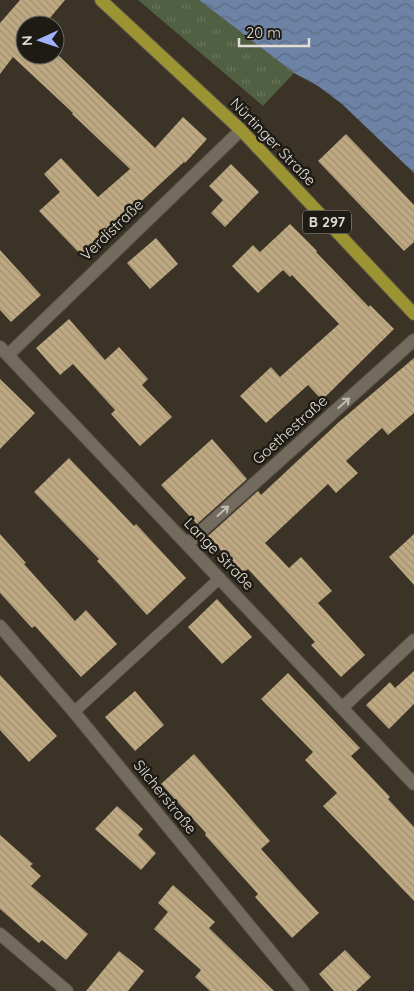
<svg xmlns="http://www.w3.org/2000/svg" width="414" height="991" viewBox="0 0 414 991" font-family="Quicksand,sans-serif">
<style>
.grass{fill:url(#grass-tufts)}
.water{fill:url(#water-waves)}
.building{fill:url(#building-back-hatch)}
.lines{fill:none;stroke-linecap:round;stroke-linejoin:round}
.lane-casing{stroke:#575146;stroke-width:12}
.street-casing{stroke:#575146;stroke-width:14}
.primary-casing{stroke:#575146;stroke-width:14}
.lane{stroke:#736b5d;stroke-width:11}
.street{stroke:#736b5d;stroke-width:12}
.primary{stroke:#9c9333;stroke-width:12}
.oneway{stroke:#c0bbb1}
.labels{text-anchor:middle;stroke-width:5;stroke-linejoin:round;paint-order:stroke}
.shield{fill:#1e1b15;stroke:#a6a39b;stroke-width:1}
.shield-label{font-size:14px;font-weight:bold;fill:#e1ddd5}
.street-label{font-size:15px;fill:#e1ddd5;stroke:#1e1b15}
</style>
<defs>
<pattern id="grass-tufts" width="24" height="20" patternUnits="userSpaceOnUse" patternTransform="scale(1.25)"><rect width="24" height="20" fill="#516042"/><path d="M3 7l-1-3M5 7V3M7 7l1-3M15 17l-1-3M17 17v-4M19 17l1-3" fill="none" stroke="#6a765c"/></pattern>
<pattern id="water-waves" width="16" height="10" patternUnits="userSpaceOnUse" patternTransform="scale(1.25)"><rect width="16" height="10" fill="#6c83a5"/><path d="M0 5q4-4 8 0t8 0" fill="none" stroke="#5e6c82"/></pattern>
<pattern id="building-back-hatch" width="6" height="6" patternUnits="userSpaceOnUse" patternTransform="scale(1.25)"><rect width="6" height="6" fill="#bea982"/><path d="M-1 5l2 2M0 0l6 6M5-1l2 2" fill="none" stroke="#a08f72"/></pattern>
</defs>
<rect width="100%" height="100%" fill="#3a3326"/>
<!-- grass -->
<path class="grass" d="M138,0H199L294,73L263,106Z"/>
<!-- water -->
<path class="water" d="M199,0H414V173L342,104L318,86L294,73Z"/>
<!-- building -->
<path class="building" d="M20,0H65L44,25H25V55H55V52L155,148L183,117L207,139L185,163L184,162L82,256L39,211L60,192L44,174L61,158L98,197L130,169L72,114L73,113L13,57L0,74V23Z
M346,134L414,205V242L404,251L318,161Z
M231,164L259,192L225,227L211,213L223,200L209,186Z
M290,224L317,251L316,252L369,307L370,305L394,329L322,400L308,385L266,423L240,396L271,367L280,377L339,324L292,275L290,277L283,270L258,293L232,266L253,245L260,252Z
M156,238L178,264L150,289L127,263Z
M0,250L41,295L11,322L0,310Z
M69,319L105,360L119,347L148,379L142,385L172,417L140,446L111,414L115,410L73,364L60,375L36,348Z
M414,358V413L388,435L382,428L346,461L358,473L336,493L328,484L265,543L289,568L301,557L332,591L318,603L365,655L341,677L311,645L315,642L248,569L242,574L208,536L258,491L261,495L340,421Z
M0,379L35,413L0,449Z
M212,439L247,479L197,524L161,485Z
M69,458L134,526L136,524L186,578L147,615L97,561L99,559L34,492Z
M0,534L26,563L24,564L75,621L86,610L117,644L81,677L35,626L32,628L0,593Z
M414,534V585L389,557Z
M217,599L252,637L222,664L188,627Z
M414,671V704L389,729L366,705L390,682L395,688Z
M288,673L360,748L351,756L390,797L388,799L414,827V901L323,806L337,793L305,760L313,752L261,699Z
M0,675L57,736L29,762L0,730Z
M135,691L164,725L135,751L105,717Z
M194,754L270,841L261,849L319,913L292,938L255,897L258,894L205,835L206,833L161,784Z
M117,806L143,829L138,835L156,853L141,870L95,829Z
M0,835L33,864L30,866L41,876L31,886L88,934L66,960L42,940L39,943L0,909Z
M173,885L215,922L209,928L274,991H210L195,977L201,970L154,929L168,912L158,903Z
M345,950L371,977L356,991H334L319,974Z
M119,951L144,971L128,991H86Z"/>
<g class="lines">
<!-- lane casing -->
<g class="lane-casing">
<path id="lane" d="M74,712L220,578"/>
</g>
<!-- street casing -->
<g class="street-casing">
<path id="street" d="M0,347L414,784
M8,355L241,130
M187,544L414,340
M0,626L74,712L303,991
M342,708L414,640
M0,934L67,991"/>
</g>
<!-- primary casing -->
<g class="primary-casing">
<path id="primary" d="M101,0L241,130L414,314"/>
</g>
<!-- lane -->
<use href="#lane" class="lane"/>
<!-- street -->
<use href="#street" class="street"/>
<!-- primary -->
<use href="#primary" class="primary"/>
</g>
<!-- one-way arrows -->
<defs><path id="oneway-shaft" d="M-6 0H5M1.5-3L5.5 0L1.5 3" fill="none" stroke-width="1.6" stroke-linecap="round" stroke-linejoin="round" transform="scale(1.25)"/></defs>
<g class="oneway">
<use href="#oneway-shaft" transform="translate(344 403) rotate(-42)"/>
<use href="#oneway-shaft" transform="translate(223 511) rotate(-42)"/>
</g>
<g class="labels">
<!-- shield labels -->
<rect class="shield" x="303" y="210.5" width="48" height="23" rx="4"/>
<g class="shield-label">
<text x="327" y="227">B 297</text>
</g>
<!-- street labels -->
<g class="street-label">
<text transform="translate(273 142) rotate(46)" y="5">Nürtinger Straße</text>
<text transform="translate(112 230) rotate(-44)" y="5">Verdistraße</text>
<text transform="translate(290 430) rotate(-42)" y="5">Goethestraße</text>
<text transform="translate(219 554) rotate(46)" y="5">Lange Straße</text>
<text transform="translate(165 797) rotate(51)" y="5">Silcherstraße</text>
</g>
</g>
<!-- north arrow -->
<g transform="translate(40 40) rotate(267)"><circle r="24" fill="#1e1b15" stroke="#6c6962"/>
<path d="M0-4L9 19L0 12L-9 19Z" fill="#a3b2fd"/>
<text y="-8" font-size="14" font-weight="bold" text-anchor="middle" fill="#e1ddd5">N</text>
</g>
<!-- scale -->
<path d="M239 38v8h70v-8" fill="none" stroke="#e1ddd5" stroke-width="2.5"/>
<text x="246" y="38" font-size="15" fill="#e1ddd5" stroke="#1e1b15" stroke-width="4" paint-order="stroke">20 m</text>
</svg>
